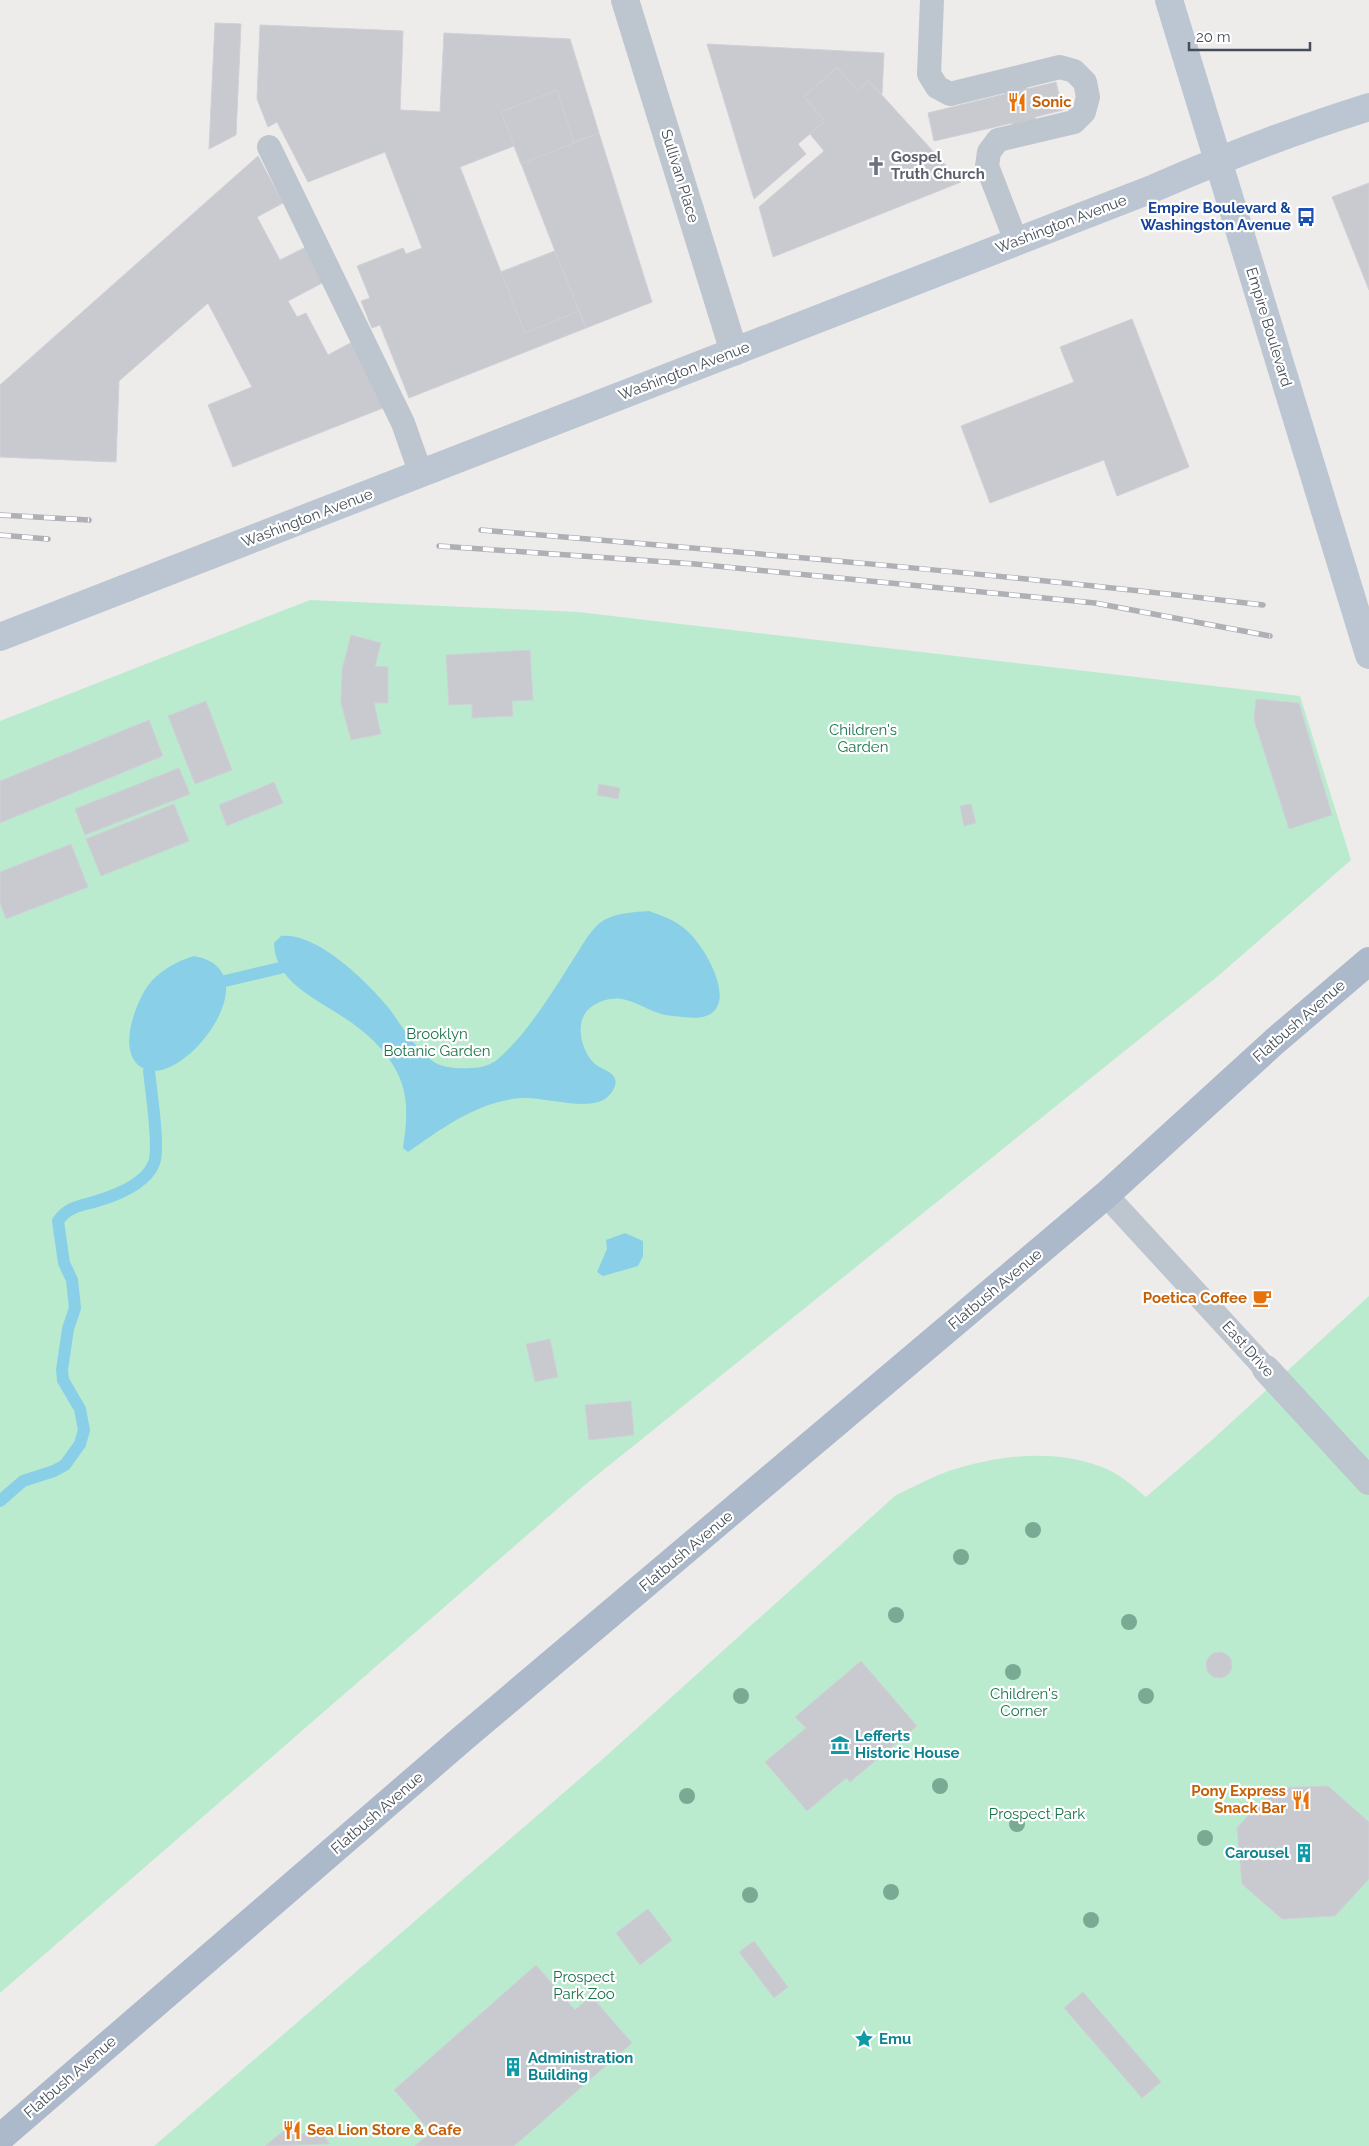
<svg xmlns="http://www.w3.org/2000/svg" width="1369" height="2146" viewBox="0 0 1369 2146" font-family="Raleway,sans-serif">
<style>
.green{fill:#baebcf}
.water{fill:#89cfe7}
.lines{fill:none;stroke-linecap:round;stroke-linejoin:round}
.stream{stroke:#89cfe7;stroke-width:12}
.building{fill:#c8cad0;stroke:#cfd1d7}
.service{stroke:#bdc5ce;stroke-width:24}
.pedestrian{stroke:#bdc5ce;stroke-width:28}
.minor{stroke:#bdc5ce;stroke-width:28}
.secondary{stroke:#bcc6d2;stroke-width:28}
.primary{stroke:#acb9ca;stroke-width:28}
.rail-casing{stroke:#aeb0b6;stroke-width:5.5}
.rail{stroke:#fff;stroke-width:4;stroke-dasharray:11;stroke-linecap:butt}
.secondary-bridge{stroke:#bcc6d2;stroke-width:28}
.tree{fill:#79aa93}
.labels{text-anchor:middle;stroke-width:4.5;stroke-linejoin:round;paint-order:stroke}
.food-label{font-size:15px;font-weight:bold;fill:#c56008;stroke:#fff;text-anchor:start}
.worship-label{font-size:15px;font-weight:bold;fill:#5b616d;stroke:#fff;text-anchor:start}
.street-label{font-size:15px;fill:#454e58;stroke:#fff}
.transit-label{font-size:15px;font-weight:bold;fill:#164399;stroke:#fff;text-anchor:end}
.park-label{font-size:15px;fill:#1a744b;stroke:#fff}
.culture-label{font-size:15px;font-weight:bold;fill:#0d838f;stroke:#fff;text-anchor:start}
</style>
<rect width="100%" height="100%" fill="#eeebeb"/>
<!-- green -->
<path class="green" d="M310,600L578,612L1300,696L1351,860L1218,976L586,1484L0,1993V721Z
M1369,1296V2146H154L605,1757L896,1495C914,1487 933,1476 952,1470C1002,1454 1060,1448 1109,1470C1122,1476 1135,1488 1146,1497L1212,1440Z"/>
<!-- water -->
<path class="water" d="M649,911C672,919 686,925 700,946C712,962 736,1009 703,1017C693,1019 675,1016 665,1015C651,1012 639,1003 626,1000C614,997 604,999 594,1005C573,1017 580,1048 593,1062C598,1068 610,1070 614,1077C619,1084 611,1095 605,1099C586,1111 546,1097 523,1098C480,1100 442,1128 408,1152L403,1148C406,1127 409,1106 402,1084C393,1056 368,1033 343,1017C315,998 275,982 274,943L281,936C315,931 367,981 388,1007C401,1024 415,1050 434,1062C442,1068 461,1069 471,1068C480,1068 492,1065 499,1058C529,1032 554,989 576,955C584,943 591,928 604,920C617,913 634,912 649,911Z
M194,956C272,970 188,1082 148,1070C114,1060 134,1006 147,987C157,972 177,961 194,956Z
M625,1233L643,1241V1256L638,1266L603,1276L597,1272L607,1249L606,1240Z"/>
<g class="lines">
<!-- stream -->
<path class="stream" d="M225,981L280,968
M0,1501L23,1481L54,1471L65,1465L80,1444L84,1430L80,1409L63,1380L62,1370L68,1329L75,1308L72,1280L64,1263L58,1221C68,1206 81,1206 97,1201C117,1195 146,1184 154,1163C160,1147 151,1091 149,1071"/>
</g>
<!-- building -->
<path class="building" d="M215,23L241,24L236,135L209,149Z
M260,25L403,31L400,110L440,112L444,33L570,39L599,133L521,164L514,146L460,167L501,272L555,251L586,328L409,398L380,325L372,328L361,301L370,298L357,266L403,248L406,254L422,248L385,152L308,182L277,122L268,127L257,99Z
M707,44L884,53L882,94L869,81L858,91L837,67L804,97L825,121L798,144L806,154L754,199Z
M837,67L858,91L869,81L961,182L773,257L759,207L824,151L810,134L825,121L804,97Z
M1024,74L1027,89L1056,82L1063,110L1035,117L1038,132L1015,137L1012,123L934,141L928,113L1005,94L1001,80Z
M557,90L574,142L599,133L652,302L586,328L579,311L525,333L501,272L555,251L501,112Z
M258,156L283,203L257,217L280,260L306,247L324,282L288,301L297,317L306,313L328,355L354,341L388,406L233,467L208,405L252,387L208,303L119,381L116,462L0,457V385Z
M1369,183V290L1332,197Z
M1132,319L1189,467L1117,496L1104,460L990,503L961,426L1074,382L1060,347Z
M351,635L381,643L375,666L388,667V703H374L381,734L351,740L341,703L342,670Z
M530,650L533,700L512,701L513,716L472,718V704L449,705L446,655Z
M1256,699L1299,703L1332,815L1289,829L1254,720Z
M206,701L232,770L195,784L168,716Z
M149,720L163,756L0,823V781Z
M179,768L190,794L85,835L75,809Z
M274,782L283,803L227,826L219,805Z
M599,784L620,788L618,799L597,795Z
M174,804L189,841L101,876L86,839Z
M971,804L976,823L964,826L960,806Z
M71,844L88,887L6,919L0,903V872Z
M550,1339L558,1377L535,1382L526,1344Z
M631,1401L634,1435L589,1440L585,1405Z
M1206 1665a13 13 0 1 1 26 0a13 13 0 1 1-26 0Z
M861,1661L917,1726L850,1782L846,1778L807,1811L765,1762L806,1728L795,1717Z
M1328,1786L1369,1822V1879L1335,1916L1282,1919L1242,1884L1237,1828L1273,1788Z
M648,1909L672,1940L640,1965L616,1933Z
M754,1941L788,1987L774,1998L739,1952Z
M536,1965L575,2010L591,1996L632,2043L514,2146H415L431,2132L394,2090Z
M1083,1992L1161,2082L1142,2098L1064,2008Z
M293,2123L303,2134L314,2125L330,2144L265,2146Z"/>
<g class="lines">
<!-- service -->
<path class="service" d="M932,0L929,74L937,87L950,94L1060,67L1074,71L1085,82L1088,97L1084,112L1074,122L998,140L989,152L987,166L1016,241
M269,147L403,423L421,474
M1106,1195L1266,1369"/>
<!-- pedestrian -->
<path class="pedestrian" d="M1266,1369L1369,1481"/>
<!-- minor -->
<path class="minor" d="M625,0L734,352"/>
<!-- secondary -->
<path class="secondary" d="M1169,0L1369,655
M432,469L1152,189C1223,158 1295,130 1369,107
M0,637L126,588"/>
<!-- primary -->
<path class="primary" d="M0,2138L462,1739L1106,1195L1275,1041L1369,961"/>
<!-- rail casing -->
<g class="rail-casing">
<path id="rail" d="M0,515L89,520
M481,530C742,552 1003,574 1263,605
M0,535L48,539
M439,546L695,564L1095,603L1270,636"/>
</g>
<!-- rail -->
<use href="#rail" class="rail"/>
<!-- secondary-bridge -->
<path class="secondary-bridge" d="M126,588L432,469"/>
</g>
<!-- trees -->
<g class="tree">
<circle cx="1033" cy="1530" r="8"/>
<circle cx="961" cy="1557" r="8"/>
<circle cx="896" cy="1615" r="8"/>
<circle cx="1129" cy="1622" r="8"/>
<circle cx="1013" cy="1672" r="8"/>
<circle cx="741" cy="1696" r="8"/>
<circle cx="1146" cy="1696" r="8"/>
<circle cx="940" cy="1786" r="8"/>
<circle cx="687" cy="1796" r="8"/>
<circle cx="1017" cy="1824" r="8"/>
<circle cx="1205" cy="1838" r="8"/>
<circle cx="891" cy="1892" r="8"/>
<circle cx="750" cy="1895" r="8"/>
<circle cx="1091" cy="1920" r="8"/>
</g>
<!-- icons -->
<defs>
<g id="restaurant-bare" transform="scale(1.5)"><path d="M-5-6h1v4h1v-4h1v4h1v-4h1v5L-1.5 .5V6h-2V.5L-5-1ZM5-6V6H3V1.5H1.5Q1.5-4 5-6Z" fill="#e8710a" stroke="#fff" stroke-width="2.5" paint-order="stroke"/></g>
<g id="church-bare" transform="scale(1.5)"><path d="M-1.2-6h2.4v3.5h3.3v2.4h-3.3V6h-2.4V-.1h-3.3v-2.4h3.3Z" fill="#6b7280" stroke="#fff" stroke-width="2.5" paint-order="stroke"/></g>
<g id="bus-bare" transform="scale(1.5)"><path d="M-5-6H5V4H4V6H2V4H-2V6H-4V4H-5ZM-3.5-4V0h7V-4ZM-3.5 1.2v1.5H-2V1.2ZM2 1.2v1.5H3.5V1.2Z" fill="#1a4fb4" stroke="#fff" stroke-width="2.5" paint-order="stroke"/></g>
<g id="cafe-bare" transform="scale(1.5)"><path d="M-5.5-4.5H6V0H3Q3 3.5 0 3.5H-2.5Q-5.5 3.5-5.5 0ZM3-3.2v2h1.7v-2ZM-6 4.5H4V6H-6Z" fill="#e8710a" stroke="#fff" stroke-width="2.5" paint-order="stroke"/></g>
<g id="museum-bare" transform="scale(1.5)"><path d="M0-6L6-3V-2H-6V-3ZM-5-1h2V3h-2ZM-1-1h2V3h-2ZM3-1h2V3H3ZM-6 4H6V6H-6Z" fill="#0f9aa8" stroke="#fff" stroke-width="2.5" paint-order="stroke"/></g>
<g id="building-bare" transform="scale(1.5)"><path d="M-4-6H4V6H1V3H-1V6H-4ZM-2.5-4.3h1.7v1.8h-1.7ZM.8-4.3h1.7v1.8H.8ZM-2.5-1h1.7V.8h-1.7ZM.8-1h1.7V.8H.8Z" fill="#0f9aa8" stroke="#fff" stroke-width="2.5" paint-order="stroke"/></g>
<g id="sight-bare" transform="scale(1.5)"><path d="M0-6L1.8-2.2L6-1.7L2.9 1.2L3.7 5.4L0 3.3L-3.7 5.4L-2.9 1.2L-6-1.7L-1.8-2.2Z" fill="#0f9aa8" stroke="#fff" stroke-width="2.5" paint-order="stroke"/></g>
</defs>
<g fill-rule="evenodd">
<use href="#restaurant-bare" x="1017" y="102"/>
<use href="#church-bare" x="876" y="166"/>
<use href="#bus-bare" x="1306" y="217"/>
<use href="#cafe-bare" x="1262" y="1298"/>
<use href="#museum-bare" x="840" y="1745"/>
<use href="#restaurant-bare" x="1301" y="1800"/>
<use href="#building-bare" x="1304" y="1853"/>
<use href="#sight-bare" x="864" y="2039"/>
<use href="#building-bare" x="513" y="2067"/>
<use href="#restaurant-bare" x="292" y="2130"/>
</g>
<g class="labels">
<!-- food labels -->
<g class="food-label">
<text x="1032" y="107">Sonic</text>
<text x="1247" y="1303" text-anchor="end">Poetica Coffee</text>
<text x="1286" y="1796" text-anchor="end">Pony Express<tspan x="1286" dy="17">Snack Bar</tspan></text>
<text x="307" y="2135">Sea Lion Store &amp; Cafe</text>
</g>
<!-- worship labels -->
<g class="worship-label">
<text x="891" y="162">Gospel<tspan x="891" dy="17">Truth Church</tspan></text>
</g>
<!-- street labels -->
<g class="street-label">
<text transform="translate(680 176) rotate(73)" y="5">Sullivan Place</text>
<text transform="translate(1061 224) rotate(-21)" y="5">Washington Avenue</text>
<text transform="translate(1269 327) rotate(73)" y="5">Empire Boulevard</text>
<text transform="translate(684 371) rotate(-21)" y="5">Washington Avenue</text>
<text transform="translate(307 518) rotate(-21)" y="5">Washington Avenue</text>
<text transform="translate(1299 1021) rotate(-41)" y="5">Flatbush Avenue</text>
<text transform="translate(995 1289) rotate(-40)" y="5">Flatbush Avenue</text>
<text transform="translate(1248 1349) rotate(48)" y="5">East Drive</text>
<text transform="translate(686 1551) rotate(-40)" y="5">Flatbush Avenue</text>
<text transform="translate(377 1813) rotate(-41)" y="5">Flatbush Avenue</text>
<text transform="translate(70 2077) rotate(-41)" y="5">Flatbush Avenue</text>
</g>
<!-- transit labels -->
<g class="transit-label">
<text x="1291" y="213">Empire Boulevard &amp;<tspan x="1291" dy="17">Washingston Avenue</tspan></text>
</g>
<!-- park labels -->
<g class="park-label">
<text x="863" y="735">Children's<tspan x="863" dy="17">Garden</tspan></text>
<text x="437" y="1039">Brooklyn<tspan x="437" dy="17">Botanic Garden</tspan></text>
<text x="1024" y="1699">Children's<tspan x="1024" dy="17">Corner</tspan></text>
<text x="1037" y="1819">Prospect Park</text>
<text x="584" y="1982">Prospect<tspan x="584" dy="17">Park Zoo</tspan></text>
</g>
<!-- culture labels -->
<g class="culture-label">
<text x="855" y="1741">Lefferts<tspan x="855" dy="17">Historic House</tspan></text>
<text x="1289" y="1858" text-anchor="end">Carousel</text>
<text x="879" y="2044">Emu</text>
<text x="528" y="2063">Administration<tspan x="528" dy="17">Building</tspan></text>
</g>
</g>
<!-- scale -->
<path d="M1189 42v8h121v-8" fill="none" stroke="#454e58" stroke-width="2.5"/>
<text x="1196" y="42" font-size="15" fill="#454e58" stroke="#ffffff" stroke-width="4" paint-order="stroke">20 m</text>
</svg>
